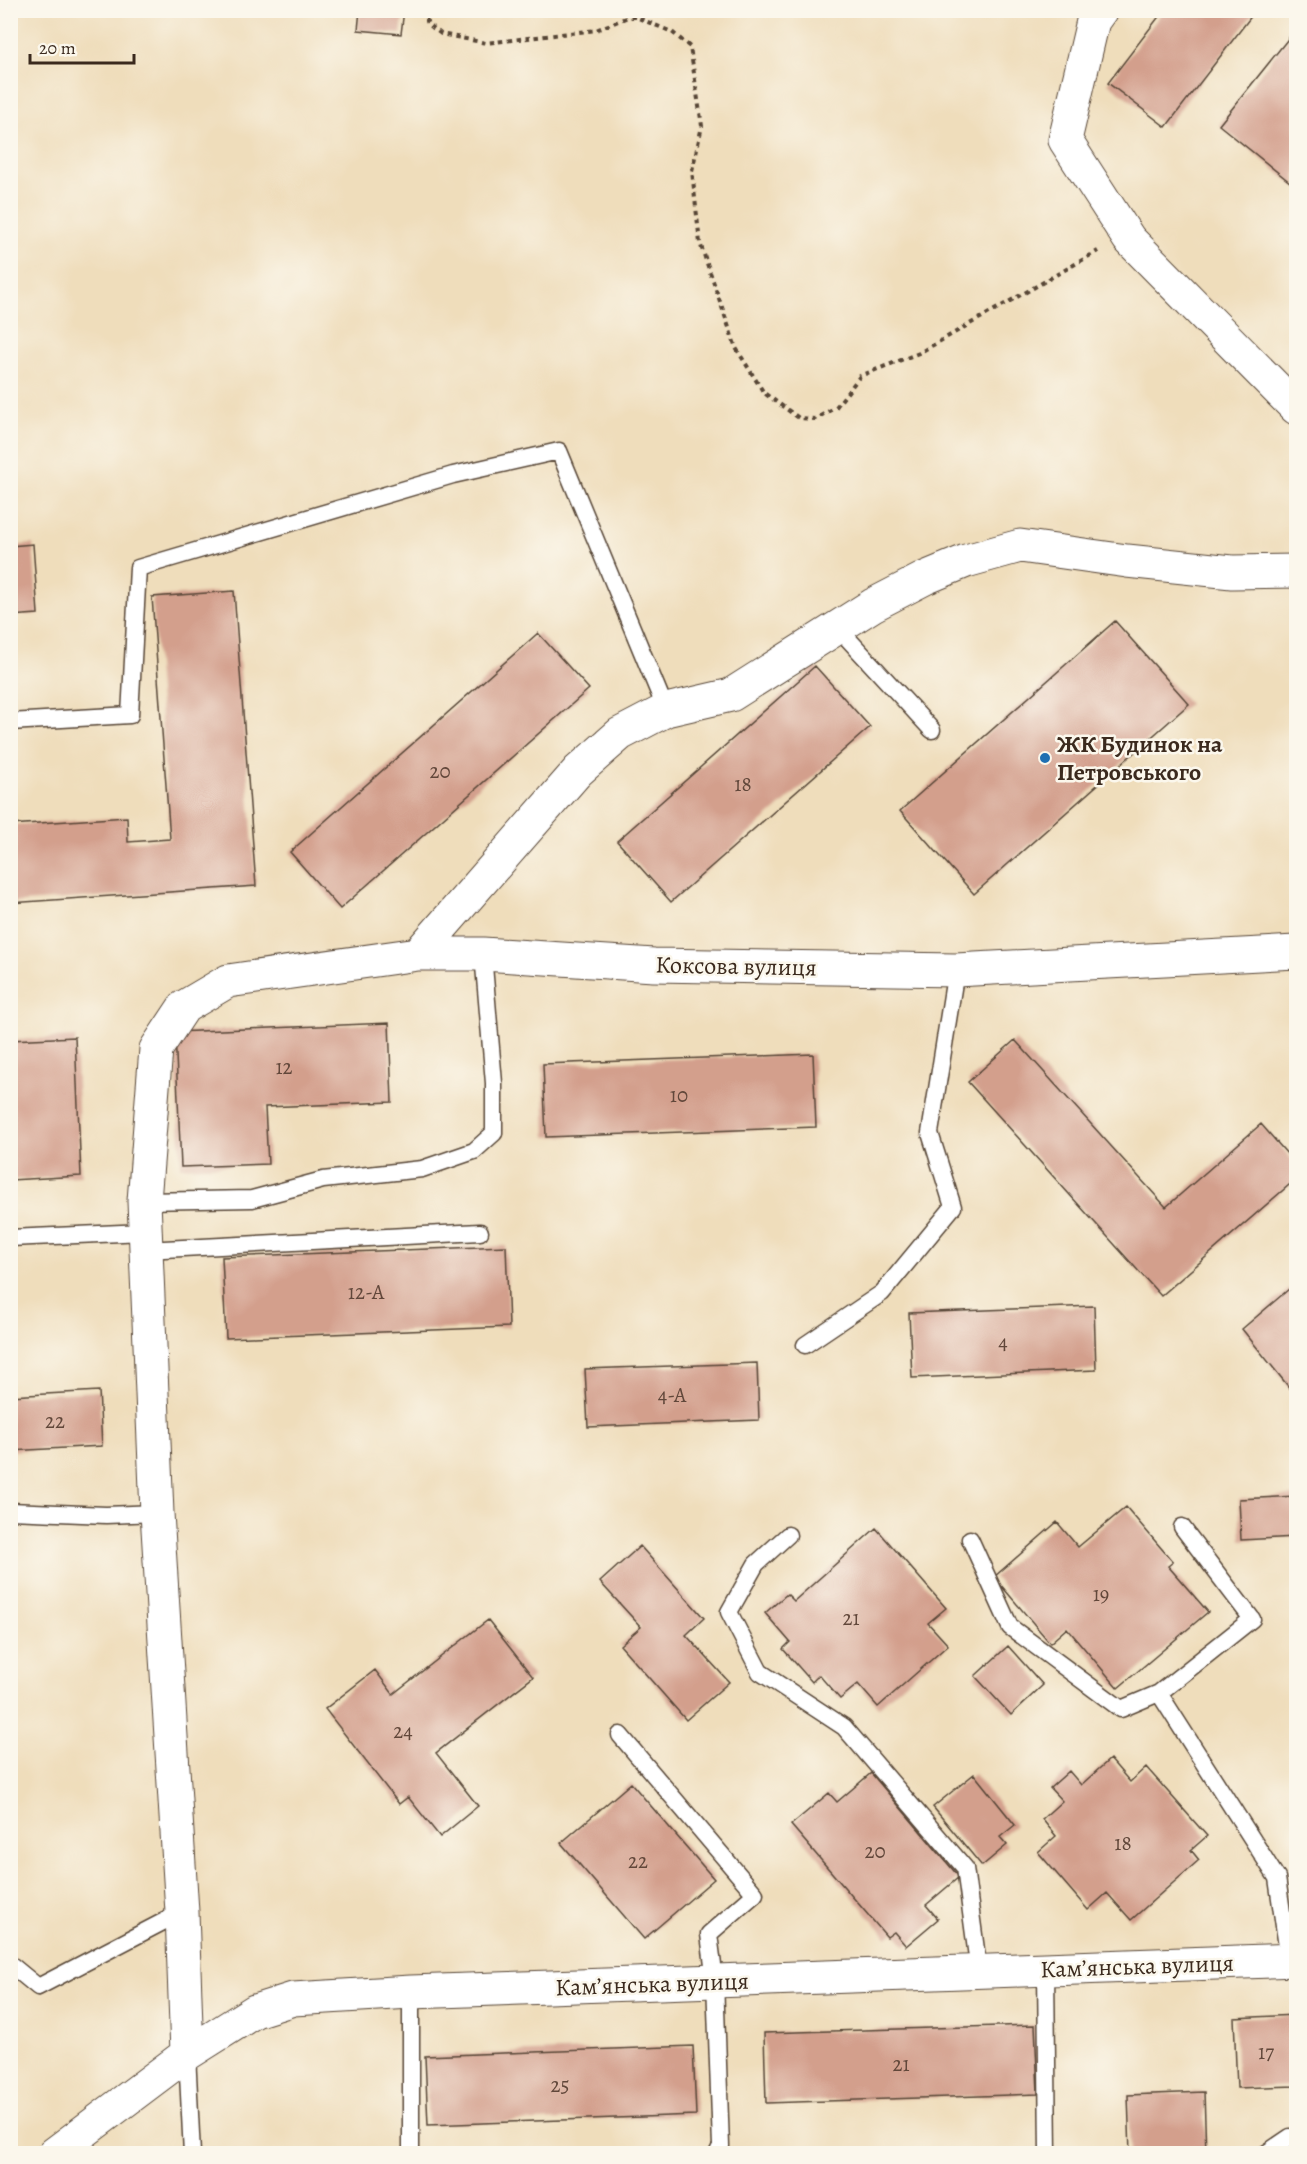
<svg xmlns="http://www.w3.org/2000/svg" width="1307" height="2164" viewBox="0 0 1307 2164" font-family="Alegreya,serif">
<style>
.building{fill:#d39f8c}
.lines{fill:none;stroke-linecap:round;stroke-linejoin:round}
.lane-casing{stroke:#564536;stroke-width:19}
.street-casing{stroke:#564536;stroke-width:35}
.path{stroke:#564536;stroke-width:4;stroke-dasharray:4.5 4.5;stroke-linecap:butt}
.lane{stroke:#fff;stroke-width:16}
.street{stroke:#fff;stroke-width:33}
.poi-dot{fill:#1f6fb2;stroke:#fbf7ec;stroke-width:2}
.labels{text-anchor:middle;stroke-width:5;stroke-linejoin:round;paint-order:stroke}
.number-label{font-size:21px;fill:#61473a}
.poi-label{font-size:24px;font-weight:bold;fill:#3b2a1e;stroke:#fbf7ec;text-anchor:start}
.street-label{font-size:24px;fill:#3b2a1e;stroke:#fbf7ec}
</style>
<rect width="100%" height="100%" fill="#fbf7ec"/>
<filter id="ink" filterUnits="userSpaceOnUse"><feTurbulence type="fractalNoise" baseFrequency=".0167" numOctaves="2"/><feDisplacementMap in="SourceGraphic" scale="12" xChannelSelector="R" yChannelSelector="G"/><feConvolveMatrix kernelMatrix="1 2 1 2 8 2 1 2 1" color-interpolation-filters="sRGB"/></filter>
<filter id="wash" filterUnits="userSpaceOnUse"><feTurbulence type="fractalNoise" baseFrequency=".008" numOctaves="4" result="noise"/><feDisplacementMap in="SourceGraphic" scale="24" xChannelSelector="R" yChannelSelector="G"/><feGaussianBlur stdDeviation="1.35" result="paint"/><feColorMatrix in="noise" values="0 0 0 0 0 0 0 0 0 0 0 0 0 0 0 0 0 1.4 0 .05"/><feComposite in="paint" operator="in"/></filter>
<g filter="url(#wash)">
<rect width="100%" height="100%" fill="#efddbb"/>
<g id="blocks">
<!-- building -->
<path class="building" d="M360,10H404L401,34L358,30Z
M1164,10H1256L1166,127L1108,83Z
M1296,29V187L1219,125Z
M33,544L38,614L10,616V546Z
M234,591L256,886L10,903V825L127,817L128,842L170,839L152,597Z
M1115,621L1189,704L974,894L900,811Z
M538,633L589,689L340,909L290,852Z
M815,666L870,727L671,902L617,841Z
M389,1023L392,1102L265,1107L268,1164L181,1167L175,1032Z
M75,1037L81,1176L10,1180V1040Z
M1015,1040L1166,1207L1261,1124L1296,1164V1179L1161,1296L968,1082Z
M813,1054L816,1127L546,1137L543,1064Z
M506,1246L509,1327L226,1338L222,1257Z
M1296,1283V1396L1242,1329Z
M1094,1306L1096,1370L912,1378L909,1313Z
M757,1363L759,1420L588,1427L585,1369Z
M99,1391L102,1446L10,1451V1396Z
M1296,1496V1537L1241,1540L1239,1499Z
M1126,1507L1173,1562L1168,1566L1208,1612L1118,1688L1067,1628L1050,1643L994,1577L1057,1522L1078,1547Z
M876,1528L946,1608L928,1623L948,1645L878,1707L858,1684L840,1699L819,1675L812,1682L783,1649L790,1642L765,1613L787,1594L794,1601Z
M640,1546L704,1618L686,1635L729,1682L686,1720L620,1645L641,1627L600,1582Z
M488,1620L533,1677L436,1753L478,1806L440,1837L408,1797L399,1804L325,1709L375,1670L393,1694Z
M1008,1646L1043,1685L1011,1715L975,1676Z
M1110,1759L1130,1782L1146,1767L1207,1836L1191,1850L1199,1860L1131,1920L1107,1893L1088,1910L1038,1852L1056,1836L1042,1819L1062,1801L1050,1788L1069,1771L1081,1785Z
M871,1773L959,1877L926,1905L938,1919L906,1946L894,1932L887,1937L791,1825L829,1793L837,1802Z
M974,1774L1015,1825L1000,1837L1007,1845L982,1866L933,1807Z
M631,1783L714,1879L644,1939L561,1843Z
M1296,2015V2086L1237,2088L1234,2018Z
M1035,2025L1038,2094L766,2103L764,2033Z
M693,2046L696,2115L428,2125L425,2056Z
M1204,2092L1206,2154H1130L1128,2095Z"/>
</g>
</g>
<g filter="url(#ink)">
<use href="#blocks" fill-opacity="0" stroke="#564536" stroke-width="1.5"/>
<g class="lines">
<!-- lane casing -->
<g class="lane-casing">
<path id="lane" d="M838,628L932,730
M10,722L130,715L138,568L453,475L559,451L666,710
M144,1201L252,1199L323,1180L422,1169L474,1151L494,1133V1083L483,954
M10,1238L144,1232
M145,1250L480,1232
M805,1345L882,1293L953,1207L930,1133L956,970
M10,1511L106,1515L157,1513
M1182,1527L1252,1619L1159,1693L1277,1878L1289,1960
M788,1535L756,1564L729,1612L760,1672L844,1727L965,1868L979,1972
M970,1539L1010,1627L1121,1709L1159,1693
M620,1735L755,1894L709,1934L715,1981L721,2146L717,2154
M10,1964L38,1987L182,1912
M1046,1970L1048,2154
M187,2054L192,2154
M411,2154V1992
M1265,2154L1290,2137H1296"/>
</g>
<!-- street casing -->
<g class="street-casing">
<path id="street" d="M1101,10L1093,21L1065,140L1129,239L1296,408
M418,954L578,771L620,734L666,710L731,695L873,605L925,578L966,561L1020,546L1127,561L1232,572L1296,571
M187,2054L182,1912L157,1513L144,1201L156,1049L184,1007L228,981L418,954H483L654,965L956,970L1296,952
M54,2154L187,2054L255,2011L293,1999L411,1992L1296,1960"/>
</g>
<!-- path -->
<path class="path" d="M423,10L428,24L441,34L486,43L596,30L628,17H636L672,32L690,47L702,126L692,171L700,243L736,348L764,393L799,418L815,419L836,407L860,376L919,353L1098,251"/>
<!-- lane -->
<use href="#lane" class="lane"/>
<!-- street -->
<use href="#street" class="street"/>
</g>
</g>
<!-- markers -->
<circle class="poi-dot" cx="1045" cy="758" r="6"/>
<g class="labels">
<!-- number labels -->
<g class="number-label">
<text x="440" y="778">20</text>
<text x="743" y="791">18</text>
<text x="284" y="1074">12</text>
<text x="679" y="1102">10</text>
<text x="366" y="1299">12-А</text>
<text x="1003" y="1349">4</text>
<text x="672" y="1402">4-А</text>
<text x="55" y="1428">22</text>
<text x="1101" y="1601">19</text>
<text x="851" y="1625">21</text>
<text x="403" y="1738">24</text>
<text x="1123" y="1850">18</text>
<text x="875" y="1858">20</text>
<text x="638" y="1868">22</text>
<text x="1266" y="2059">17</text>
<text x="901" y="2071">21</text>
<text x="560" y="2092">25</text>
</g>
<!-- poi labels -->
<g class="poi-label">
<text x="1057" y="752">ЖК Будинок на<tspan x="1057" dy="28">Петровського</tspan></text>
</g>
<!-- street labels -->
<g class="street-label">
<text transform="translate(736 966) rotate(1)" y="8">Коксова вулиця</text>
<text transform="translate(1137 1966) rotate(-2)" y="8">Камʼянська вулиця</text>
<text transform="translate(652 1984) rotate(-2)" y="8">Камʼянська вулиця</text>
</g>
</g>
<!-- margin -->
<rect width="1307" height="2164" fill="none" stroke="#fbf7ec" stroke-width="36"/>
<!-- scale -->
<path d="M30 54v9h104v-9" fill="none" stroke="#3b2a1e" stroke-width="3"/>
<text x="39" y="54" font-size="18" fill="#3b2a1e" stroke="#fbf7ec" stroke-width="4.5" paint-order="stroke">20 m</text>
</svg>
